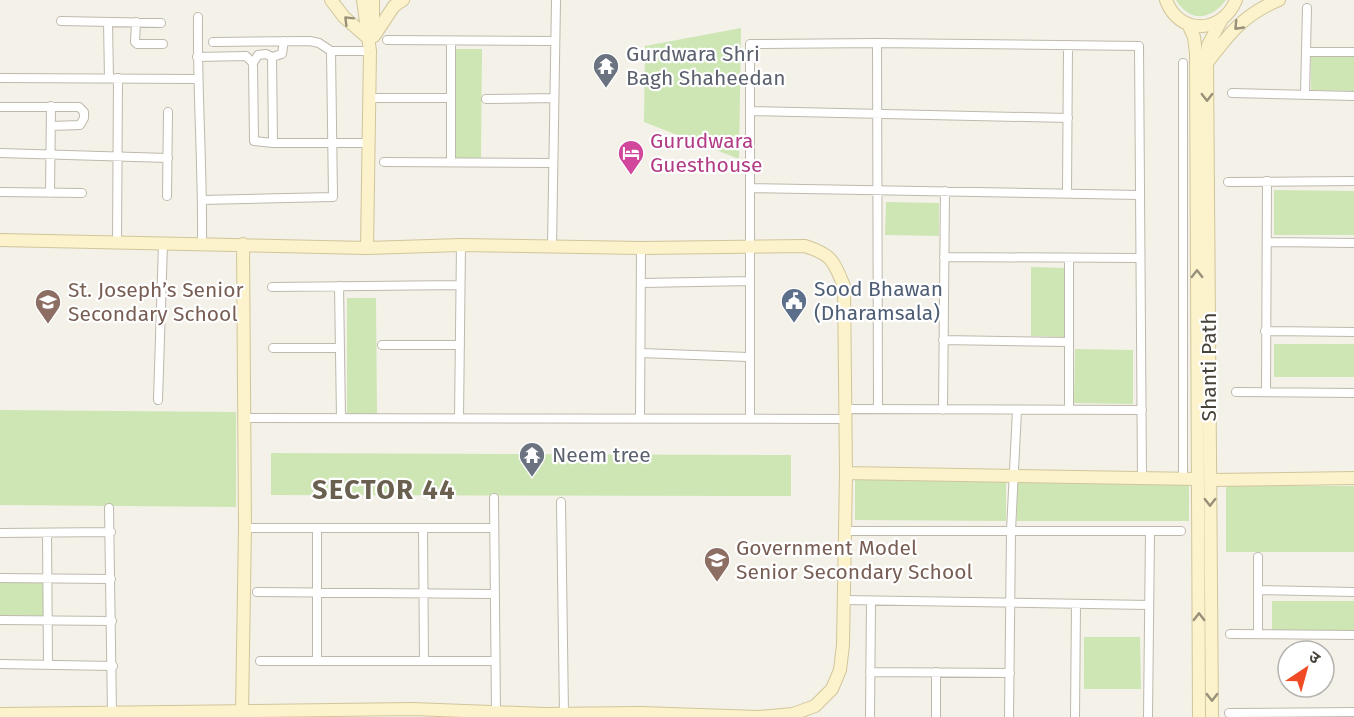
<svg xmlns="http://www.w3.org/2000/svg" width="1354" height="717" viewBox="0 0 1354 717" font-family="'Fira Sans','Noto Sans Devanagari',sans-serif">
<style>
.green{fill:#cde6b4}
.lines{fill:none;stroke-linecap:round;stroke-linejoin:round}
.street-casing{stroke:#bfb9ac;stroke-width:10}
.secondary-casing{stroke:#d1c69a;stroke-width:14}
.street{stroke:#fff;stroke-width:8}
.secondary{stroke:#fcf2cb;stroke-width:12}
.oneway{stroke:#98917a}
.labels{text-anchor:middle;stroke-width:4.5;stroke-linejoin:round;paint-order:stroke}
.worship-label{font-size:21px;fill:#5b616d;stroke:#fff;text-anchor:start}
.hotel-label{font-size:21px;fill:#b23c85;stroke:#fff;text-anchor:start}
.service-label{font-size:21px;fill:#4e5e75;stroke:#fff;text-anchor:start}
.education-label{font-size:21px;fill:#785e54;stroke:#fff;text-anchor:start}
.street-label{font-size:21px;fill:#474238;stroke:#fff}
.district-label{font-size:27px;font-weight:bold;letter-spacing:1.5px;fill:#69604f;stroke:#fff}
</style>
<rect width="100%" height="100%" fill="#f4f1e9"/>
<!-- green -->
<path class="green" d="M1176,0H1226C1211,20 1190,23 1176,0Z
M741,28L739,159L644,122L645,46Z
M455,49H482L481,159H454Z
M1311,55L1354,56V91L1311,90Z
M1274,190L1354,191V235H1274Z
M886,202L939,203V236L885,235Z
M1031,267L1065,268L1064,337L1031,336Z
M347,298H376L377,414H347Z
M1274,344H1354V377H1274Z
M1075,349L1133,350V404L1074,403Z
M0,410L236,412V507L0,505Z
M271,453L791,455V496L271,495Z
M855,480H1006V521L855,520Z
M1017,482L1189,483V521H1017Z
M1226,486H1354V552H1226Z
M0,582L44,583V616L0,615Z
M1272,601H1354V634H1272Z
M1084,637H1140L1141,689H1084Z"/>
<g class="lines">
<!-- street casing -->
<g class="street-casing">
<path id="street" d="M198,17C197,93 203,169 202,244
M61,21L161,23
M108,22L109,78
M136,22L135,42L137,44H163
M387,40L555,41
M213,42L310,41L319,43L331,51
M877,43L878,409
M1306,52H1354
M197,57L246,56L253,63L258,55L266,54L272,57L273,143L254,141L253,63
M272,57L282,54L284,41
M1183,63V479
M0,78L197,79
M1232,93L1354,96
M1305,95L1307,8
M369,98H451
M486,99L554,98
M0,107H79L84,112V118L80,125L51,126
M751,111L1068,118
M273,143H367
M0,153L168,158
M384,162L553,163
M451,162V41
M1228,182L1354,181
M751,188L1140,195
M0,192L82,193
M50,193L51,106
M1067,193L1068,45
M167,196L168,112
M202,200L333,197L331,51H370
M1267,242L1354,243
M117,243L118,78
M552,247L556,1
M944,257L1140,258
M642,283L750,281
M339,286L341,418
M272,287L460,285
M1265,331L1354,332
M943,340L1069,342
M382,345H460
M273,348H340
M641,353L748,357
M1236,392L1354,393
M1266,392L1267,181
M158,400L163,244
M845,409L1142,410
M943,410L945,191
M1069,410V258
M244,418L845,419
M459,418L461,245
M640,418L641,248
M750,418V44L877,43L1139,46L1142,478
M494,498L496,712
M561,502L564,713
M109,508L112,714
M245,528H494
M317,528V661
M423,528L424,661
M845,531H1181
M0,533L111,532
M47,533L48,665
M1258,557V634
M0,578L111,579
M1259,590L1354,592
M257,592L494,594
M844,600L1149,605
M0,620L112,621
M1230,634L1354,635
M260,661H495
M0,664L113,666
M870,672L1010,673
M936,672V717
M1229,713L1354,712
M870,717L871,601
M1009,717L1011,531L1017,410
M1075,717L1076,604
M1148,717L1150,531"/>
</g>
<!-- secondary casing -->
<g class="secondary-casing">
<path id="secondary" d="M331,0L344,17L368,38
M363,0L370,51L367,248
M1166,0C1179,36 1222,34 1236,0
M1188,24L1194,37L1196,53L1199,717
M373,30V0
M374,36L394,6L403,0
M1207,63C1229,34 1244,14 1279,0
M0,240L367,248L461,245L641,248L805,246C832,255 833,260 844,286L846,473L843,645L840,670L832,689L815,706L793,714L758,717L641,713L544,714L413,709L0,714
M846,473L1198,479
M1210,480L1354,478
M242,712L245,528L243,244
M1212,717L1207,64L1208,45L1221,21"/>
</g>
<!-- street -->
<use href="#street" class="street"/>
<!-- secondary -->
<use href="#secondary" class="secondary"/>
</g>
<!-- one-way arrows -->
<defs><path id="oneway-chevron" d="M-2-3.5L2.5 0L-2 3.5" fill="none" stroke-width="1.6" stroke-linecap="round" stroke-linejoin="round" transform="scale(1.5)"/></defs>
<g class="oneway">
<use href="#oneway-chevron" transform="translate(348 20) rotate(-135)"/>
<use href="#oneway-chevron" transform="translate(1238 26) rotate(134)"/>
<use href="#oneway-chevron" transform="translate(1207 97) rotate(90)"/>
<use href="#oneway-chevron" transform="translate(1197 274) rotate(-90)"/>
<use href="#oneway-chevron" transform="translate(1210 502) rotate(90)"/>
<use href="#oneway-chevron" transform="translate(1199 617) rotate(-90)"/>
<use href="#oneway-chevron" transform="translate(1212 697) rotate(90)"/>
</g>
<!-- icons -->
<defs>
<g id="temple-pin" transform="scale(1.35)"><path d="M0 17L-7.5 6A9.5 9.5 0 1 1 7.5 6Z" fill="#6b7280" stroke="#fff"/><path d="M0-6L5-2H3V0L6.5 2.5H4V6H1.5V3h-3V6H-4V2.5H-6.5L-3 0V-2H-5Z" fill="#fff"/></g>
<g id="hotel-pin" transform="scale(1.35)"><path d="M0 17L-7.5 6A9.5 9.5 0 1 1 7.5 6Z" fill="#d1479c" stroke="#fff"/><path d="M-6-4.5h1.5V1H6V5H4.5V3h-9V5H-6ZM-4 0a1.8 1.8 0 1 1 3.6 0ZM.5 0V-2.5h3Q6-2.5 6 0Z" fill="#fff"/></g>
<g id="civic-pin" transform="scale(1.35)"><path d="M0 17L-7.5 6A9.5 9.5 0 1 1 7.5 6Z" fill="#5c6f8a" stroke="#fff"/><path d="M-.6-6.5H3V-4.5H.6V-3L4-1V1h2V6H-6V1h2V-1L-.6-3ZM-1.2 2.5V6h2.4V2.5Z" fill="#fff"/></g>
<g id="school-pin" transform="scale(1.35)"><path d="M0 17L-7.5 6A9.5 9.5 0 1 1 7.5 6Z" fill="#8d6e63" stroke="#fff"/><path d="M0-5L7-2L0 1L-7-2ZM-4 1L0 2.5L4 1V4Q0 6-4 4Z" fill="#fff"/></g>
</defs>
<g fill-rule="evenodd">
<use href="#temple-pin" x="606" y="66"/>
<use href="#hotel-pin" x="631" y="153"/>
<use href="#civic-pin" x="794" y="301"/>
<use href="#school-pin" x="48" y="302"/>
<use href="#temple-pin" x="532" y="455"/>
<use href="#school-pin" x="717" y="560"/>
</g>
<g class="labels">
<!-- worship labels -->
<g class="worship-label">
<text x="626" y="61">Gurdwara Shri<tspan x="626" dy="24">Bagh Shaheedan</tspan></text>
<text x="552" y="462">Neem tree</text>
</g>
<!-- hotel labels -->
<g class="hotel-label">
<text x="650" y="148">Gurudwara<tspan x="650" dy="24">Guesthouse</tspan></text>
</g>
<!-- service labels -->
<g class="service-label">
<text x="814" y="296">Sood Bhawan<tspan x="814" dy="24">(Dharamsala)</tspan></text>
</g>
<!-- education labels -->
<g class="education-label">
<text x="68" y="297">St. Joseph’s Senior<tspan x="68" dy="24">Secondary School</tspan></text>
<text x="736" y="555">Government Model<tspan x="736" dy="24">Senior Secondary School</tspan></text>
</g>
<!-- street labels -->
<g class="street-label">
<text transform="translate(1209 367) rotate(-90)" y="7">Shanti Path</text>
</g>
<!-- district labels -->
<g class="district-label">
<text x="384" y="499">SECTOR 44</text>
</g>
</g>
<!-- north arrow -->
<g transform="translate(1306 669) rotate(36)"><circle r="28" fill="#ffffff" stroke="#b5b3af" stroke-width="1.5"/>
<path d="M0-4.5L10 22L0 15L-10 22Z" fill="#f04b24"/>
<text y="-9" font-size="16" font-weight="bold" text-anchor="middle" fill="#474238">उ</text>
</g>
</svg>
